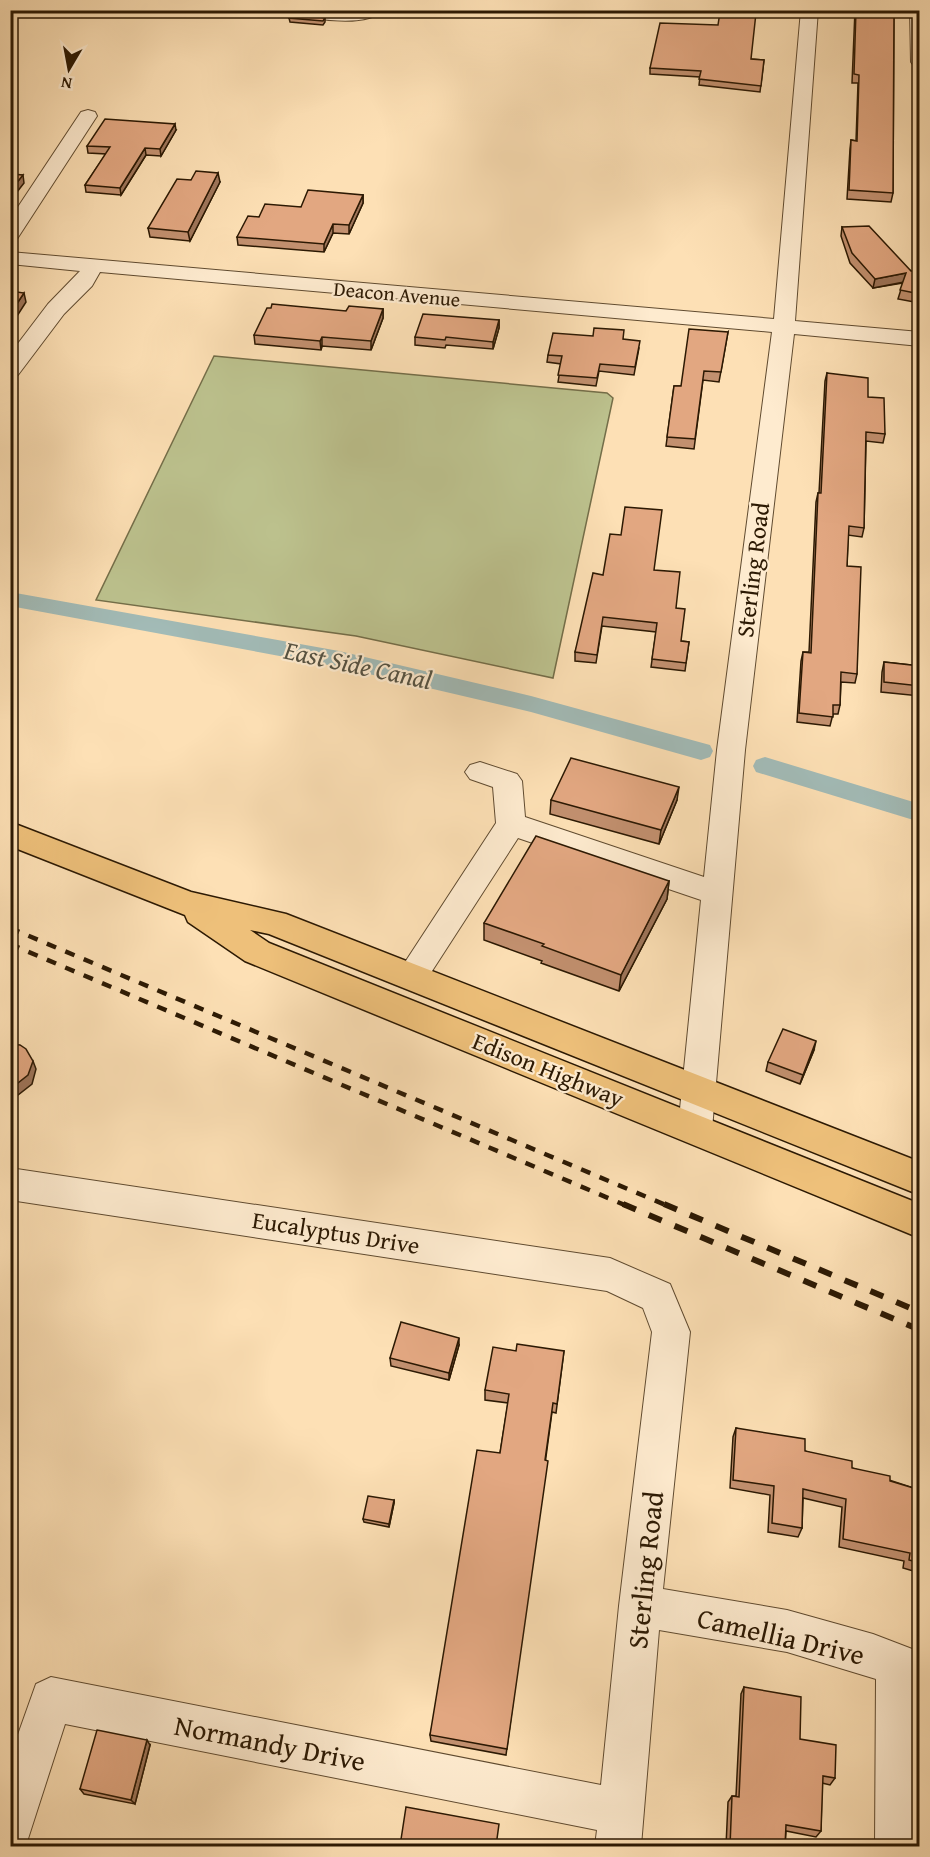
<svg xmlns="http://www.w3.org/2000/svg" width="930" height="1857" viewBox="0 0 930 1857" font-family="'Gentium Book Plus',serif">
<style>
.green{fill:#bdc38f;stroke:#746e49;stroke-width:1.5}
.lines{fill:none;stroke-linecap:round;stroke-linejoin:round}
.canal{fill:#a2bbb7;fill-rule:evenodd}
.minor-casing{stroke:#604b30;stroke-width:2}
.major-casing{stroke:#2c1903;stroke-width:3}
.minor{fill:#feebcf;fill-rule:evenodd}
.major{fill:#eec07a;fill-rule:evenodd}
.rail-far1{stroke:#2c1903;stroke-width:4.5;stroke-dasharray:10 10;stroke-linecap:butt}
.rail{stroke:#2c1903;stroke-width:6;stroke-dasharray:14 14;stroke-linecap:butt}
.wall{fill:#c2906f;stroke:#2c1903;stroke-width:1.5}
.shaded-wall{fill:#9e755a;stroke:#2c1903;stroke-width:1.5}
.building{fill:#e2a781;stroke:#2c1903;stroke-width:1.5}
.labels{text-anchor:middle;stroke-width:4.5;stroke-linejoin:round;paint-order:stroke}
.far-street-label{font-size:20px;fill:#2c1903;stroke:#feebcf}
.street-label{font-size:24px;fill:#2c1903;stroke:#feebcf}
.water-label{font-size:26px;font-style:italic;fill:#555242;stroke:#feebcf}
.near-street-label{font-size:28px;fill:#2c1903;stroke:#feebcf}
</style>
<rect width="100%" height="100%" fill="#fde0b5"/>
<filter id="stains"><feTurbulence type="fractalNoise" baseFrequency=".00333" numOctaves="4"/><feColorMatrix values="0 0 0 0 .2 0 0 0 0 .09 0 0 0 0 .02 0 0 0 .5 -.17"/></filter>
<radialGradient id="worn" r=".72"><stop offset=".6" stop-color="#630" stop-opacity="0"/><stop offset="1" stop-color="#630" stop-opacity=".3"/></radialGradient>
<!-- green -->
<path class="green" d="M214,356L607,393L613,398L553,678L356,636L96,600Z"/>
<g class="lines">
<!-- canal -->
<path class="canal" d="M10,592L339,651L531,696L710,745L713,751L710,757L701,760L531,712L339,667L10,606Z
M765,757L920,804V822L756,772L753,766L756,760Z"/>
<!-- minor casing -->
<g class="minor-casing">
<path id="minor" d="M291,10H383C367,28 314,19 293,14Z
M801,10H818L795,321L920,332V346L794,334L745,750L712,1129L707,1139L695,1144L683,1139L678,1129L701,900L518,838L423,985L412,989L401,985L396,976L496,823L493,787L470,779L465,772L470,765L480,762L517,774L522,781L525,817L704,877L717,750L772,332L100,272L92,286L64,314L18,375L10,377V354L48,304L80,271L10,264V252L774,319Z
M910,10H920V67L914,66L911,62Z
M88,110L95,112L97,116L17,239L10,241V219L81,112Z
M10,1168L610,1258L670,1284L690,1332L663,1589L787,1610L873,1634L920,1652V1846H875L876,1679L787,1652L659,1630L641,1846H595L597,1830L65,1724L26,1845L10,1846V1757L36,1684L51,1677L601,1785L619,1606L652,1332L643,1308L607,1291L10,1200Z"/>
</g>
<!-- major casing -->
<g class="major-casing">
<path id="major" d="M10,822L191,892L286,914L920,1162V1195L269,934L250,930L269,943L920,1204V1238L245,961L188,922L185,915L10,846Z"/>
</g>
<!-- minor -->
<use href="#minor" class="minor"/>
<!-- major -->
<use href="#major" class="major"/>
<!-- rail-far1 -->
<path class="rail-far1" d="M10,928L668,1206
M10,944L627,1206"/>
<!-- rail -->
<path class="rail" d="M623,1204L920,1330
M664,1204L920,1312"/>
</g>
<!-- wall -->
<path class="wall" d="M220,10H241L240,12Z
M855,10H894L893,193L891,202L847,199L850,149L851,140L856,141L858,83H852Z
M289,18H325V22L323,25L290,22Z
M751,59L764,60L760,92L699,85L700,77L650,74V68Z
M176,130L161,156L146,155L121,195L86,192L85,185L106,154L88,153L87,146Z
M191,180L220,182L190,241L150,237L148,228Z
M363,195V203L349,234L333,233L324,252L238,245L237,237L259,217L301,207Z
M842,227L911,271L920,272V303L898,299L903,283L873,288L850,263L841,236Z
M383,309V318L371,350L322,346L321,350L255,344L254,335L346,311Z
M499,320V328L493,349L446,345L445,348L415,345V337Z
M728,332L719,382L703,380L694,449L666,446L674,386H681Z
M623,339L639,348L634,375L599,371L596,386L558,382L561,364L547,362L548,355Z
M827,373L868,397L885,434L883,443L866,441L864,528L862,537L848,535L847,566L857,674L855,683L841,682L840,705L838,714H833L830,726L797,722L801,661L803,652H809L816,502L818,493H819L825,381Z
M654,570L676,608L681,641L689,642L685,671L651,667L656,632L602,626L596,663L575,661V652L603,575Z
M884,662L920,666V696L881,692L882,672Z
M551,800H677L659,844L550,814Z
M669,881L667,899L619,991L541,963L542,961L484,940V923Z
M814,1050L800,1084L766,1071L768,1062Z
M459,1345L449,1380L391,1366L390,1358Z
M516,1351H564L556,1413L552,1412L506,1755L431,1741L430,1735L500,1453L508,1403L485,1400V1390Z
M736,1428L805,1451L852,1468L920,1490V1573L903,1568L904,1561L839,1547L842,1507L803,1498L802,1528L798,1537L768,1532L770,1495L730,1488L733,1437Z
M394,1500V1503L389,1527L364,1522L363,1519Z
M744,1687L800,1739L835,1778L830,1785L822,1783L821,1831L816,1837L786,1831L785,1846H726L728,1802L732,1796H736L741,1694Z
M150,1745L135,1804L84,1794L80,1789Z"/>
<!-- shaded-wall -->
<path class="shaded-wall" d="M175,124L176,130L161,156L160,149Z
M145,148L146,155L121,195L120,188Z
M218,173L220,182L190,241L188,232Z
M23,175L24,183L10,201V191Z
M363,195V203L349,234V225Z
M333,224V233L324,252V244Z
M906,273L904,282L873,288L875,279Z
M24,293L26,302L10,327V314Z
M383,309V318L371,350V341Z
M499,320V328L493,349V342Z
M322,337V346L321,350L320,341Z
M679,787L677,800L659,844L661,830Z
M669,881L667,899L619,991L621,975Z
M816,1041L814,1050L800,1084L803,1075Z
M33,1061L36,1069L32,1084L18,1095L10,1096V1087Z
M459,1338V1345L449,1380V1373Z
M394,1500V1503L389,1527V1524Z
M147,1740L150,1745L135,1804L131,1800Z"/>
<!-- building -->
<path class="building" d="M856,10H894L893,193L849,190L851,140L857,141L859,75L854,74Z
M293,12L325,18L323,21L289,18Z
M720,12L756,13L751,59L764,60L761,86L699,79L701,71L650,68L660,23L718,25Z
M105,119L175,124L160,149L145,148L120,188L85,185L110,147L87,146Z
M196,171L218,173L188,232L148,228L177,179L191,180Z
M10,174L23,175L10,191Z
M308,190L363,195L349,225L333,224L324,244L237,237L248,216L259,217L265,204L301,207Z
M869,226L911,271L920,272V294L900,290L906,273L875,279L852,253L842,227Z
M10,291L24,293L10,314Z
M272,304L346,311L349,306L383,309L371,341L322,337L320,341L254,335L267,308H271Z
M423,314L499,320L493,342L446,337L445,340L415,337Z
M594,328L624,330L623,339L640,341L635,367L600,364L597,378L558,375L562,356L548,355L553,333L593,336Z
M689,329L728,332L721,372L704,371L695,439L667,437L674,386H681Z
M827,373L868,378V397L884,398L885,434L866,432L864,528L849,526L847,566L861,567L857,674L841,672L840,705H833V717L799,713L803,652L811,653L816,539L818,493H821Z
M625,507L662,510L654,570L680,572L676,608L685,609L681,641L689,642L686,663L652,659L657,623L603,617L597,655L575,652L593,573L603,575L610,534L621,535Z
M884,662L920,666V686L884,682Z
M571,758L679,787L661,830L551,800Z
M536,836L669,881L621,975L542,946L544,944L484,923Z
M783,1029L816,1041L803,1075L768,1062Z
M10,1044L20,1045L26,1049L33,1061L28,1075L14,1086L10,1087Z
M401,1322L459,1338L449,1373L390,1358Z
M517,1344L564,1351L557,1404L553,1403L545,1460L548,1461L507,1749L430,1735L477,1450L500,1453L509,1394L485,1390L493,1347L516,1351Z
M736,1428L805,1439V1451L852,1461V1468L890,1476V1481L920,1490V1563L909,1560L910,1553L843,1539L846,1499L803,1489L802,1528L772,1523L774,1486L733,1480Z
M368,1496L394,1500L389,1524L363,1519Z
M744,1687L801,1697L800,1739L836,1745L835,1778L823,1776L821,1831L786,1825L785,1846H730L732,1796L739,1797Z
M97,1730L147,1740L131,1800L80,1789Z
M406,1807L499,1824L496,1846H400Z"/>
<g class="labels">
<!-- far-street labels -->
<g class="far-street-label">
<text transform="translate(397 294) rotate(5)" y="7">Deacon Avenue</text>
</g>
<!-- street labels -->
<g class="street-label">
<text transform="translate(753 570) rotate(-83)" y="8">Sterling Road</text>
<text transform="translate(548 1070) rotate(22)" y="8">Edison Highway</text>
<text transform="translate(336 1233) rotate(9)" y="8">Eucalyptus Drive</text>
</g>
<!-- water labels -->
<g class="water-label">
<text transform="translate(358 665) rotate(12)" y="9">East Side Canal</text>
</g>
<!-- near-street labels -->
<g class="near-street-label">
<text transform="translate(645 1570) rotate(-84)" y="10">Sterling Road</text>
<text transform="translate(781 1636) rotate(13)" y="10">Camellia Drive</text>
<text transform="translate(270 1743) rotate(11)" y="10">Normandy Drive</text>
</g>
</g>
<!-- margin -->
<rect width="930" height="1857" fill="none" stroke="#fde0b5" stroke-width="36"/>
<rect x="12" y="12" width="906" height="1833" fill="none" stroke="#2c1903" stroke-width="3"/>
<rect x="18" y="18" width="894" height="1821" fill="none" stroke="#2c1903" stroke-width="1.5"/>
<!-- north arrow -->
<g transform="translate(69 69) rotate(190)" stroke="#feebcf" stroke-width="4.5" paint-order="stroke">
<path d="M0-4.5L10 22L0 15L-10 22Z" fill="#2c1903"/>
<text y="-9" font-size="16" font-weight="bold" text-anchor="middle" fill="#2c1903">N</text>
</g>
<rect width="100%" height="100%" filter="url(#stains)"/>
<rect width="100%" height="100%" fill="url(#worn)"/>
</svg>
